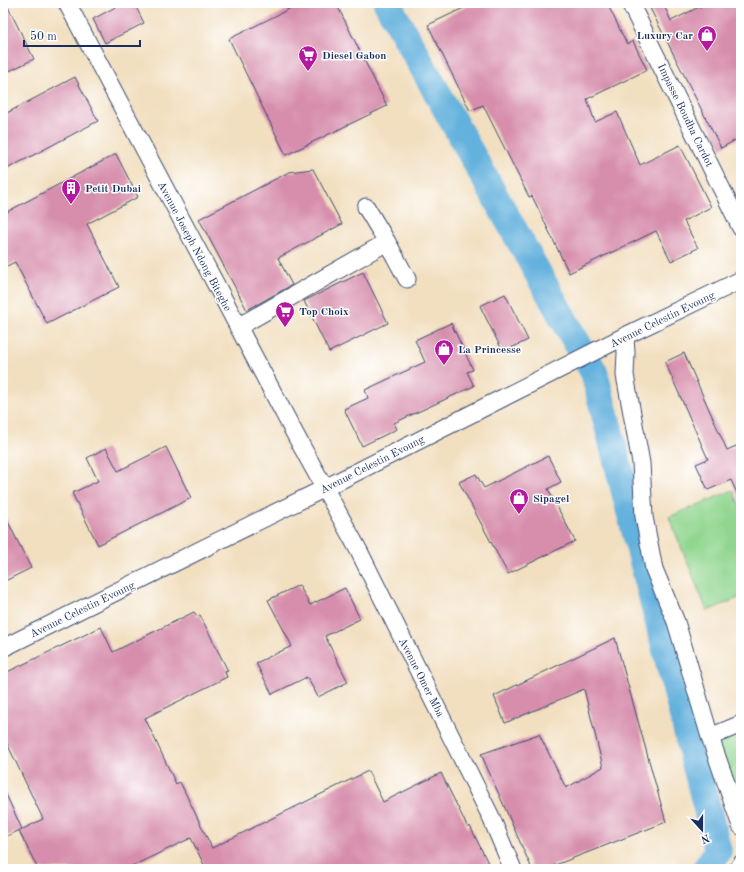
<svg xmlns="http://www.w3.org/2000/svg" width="744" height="872" viewBox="0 0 744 872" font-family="'Old Standard TT',serif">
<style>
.green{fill:#91d68f;stroke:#568276}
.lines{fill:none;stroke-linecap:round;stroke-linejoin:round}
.river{stroke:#64b1dd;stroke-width:28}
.building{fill:#d78eac}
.minor-casing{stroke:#3b496d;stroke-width:19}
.minor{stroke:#fff;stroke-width:17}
.labels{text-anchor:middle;stroke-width:3;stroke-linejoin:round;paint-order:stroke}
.poi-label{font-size:11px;font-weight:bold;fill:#1b2f5e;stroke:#fff;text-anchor:start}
.street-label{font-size:11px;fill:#1b2f5e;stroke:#fff}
</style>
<rect width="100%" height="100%" fill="#fff"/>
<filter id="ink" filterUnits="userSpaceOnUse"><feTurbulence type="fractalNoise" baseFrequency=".025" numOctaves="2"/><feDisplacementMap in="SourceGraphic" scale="8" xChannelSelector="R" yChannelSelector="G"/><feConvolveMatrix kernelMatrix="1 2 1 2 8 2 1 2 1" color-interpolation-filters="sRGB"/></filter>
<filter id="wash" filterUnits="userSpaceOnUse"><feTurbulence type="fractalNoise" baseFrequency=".012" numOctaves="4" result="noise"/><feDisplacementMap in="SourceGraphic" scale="16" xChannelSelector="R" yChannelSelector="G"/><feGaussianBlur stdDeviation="0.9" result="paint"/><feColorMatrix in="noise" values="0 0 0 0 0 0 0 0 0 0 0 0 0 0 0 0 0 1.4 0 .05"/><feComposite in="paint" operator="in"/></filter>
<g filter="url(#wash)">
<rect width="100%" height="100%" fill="#f2dfc0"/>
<!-- green -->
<path class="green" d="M733,490L741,509V597L707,611L669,517Z
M741,724V826L710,737Z"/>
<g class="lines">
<!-- river -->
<path class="river" d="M387,3L573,336L594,372L718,851L706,869"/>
</g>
<g id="blocks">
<!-- building -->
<path class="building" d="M3,3H6L34,59L3,74Z
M123,3H134L144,23L105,43L93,19Z
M301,3H336L387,106L286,155L229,39Z
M474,3H607L627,44L633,41L647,70L587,99L595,122L617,112L640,165L680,145L711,207L684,221L698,248L671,261L656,231L569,273L532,196L529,197L483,105L470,111L428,25Z
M660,3H663L671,21L707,3H741V137L721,148L650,8Z
M75,77L98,121L3,171V115Z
M116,154L138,197L87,224L119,287L47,324L15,262L3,268V214Z
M313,169L342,224L278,258L292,285L247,310L199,219L289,172Z
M363,272L388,323L329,352L304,301Z
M505,294L528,340L503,352L480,306Z
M451,323L473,370L467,372L474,386L394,423L397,429L362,446L344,409L368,398L365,390L425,362L415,340Z
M684,353L727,450L741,444V502L731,480L708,490L696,464L708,459L665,362Z
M166,447L191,498L98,545L72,493L98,481L87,458L106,448L118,471Z
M548,456L561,482L548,489L575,541L508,574L459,482L476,474L484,488Z
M3,512L31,568L3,582Z
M299,585L310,605L345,588L360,619L325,636L348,682L318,697L307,677L272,694L256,663L292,646L268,600Z
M194,612L197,616L200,615L228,671L225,672L227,677L145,718L176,784L180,782L212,848L368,771L383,802L441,773L468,828L470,826L491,869H206L191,838L126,869H38L19,831L43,819L3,735V674L101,627L113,652Z
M615,638L666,822L545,869H532L481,754L539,734L566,788L603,767L584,689L505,723L494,696Z
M3,788L22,829L3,838Z"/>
</g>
</g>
<g filter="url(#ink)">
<use href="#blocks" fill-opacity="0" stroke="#3b496d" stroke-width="1"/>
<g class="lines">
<!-- minor casing -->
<g class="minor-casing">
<path id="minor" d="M67,3L296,436L359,551L490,815L512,867L511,869
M630,3L741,228
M366,207L387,242
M238,327L387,242L407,279
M625,336L626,353L625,375L641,463L644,517L654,569L676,622L710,737L741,826
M3,648L325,488L625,336L741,280
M710,737L741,724
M738,869L741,864"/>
</g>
<!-- minor -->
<use href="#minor" class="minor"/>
</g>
</g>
<!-- icons -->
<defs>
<g id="shop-pin" transform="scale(1)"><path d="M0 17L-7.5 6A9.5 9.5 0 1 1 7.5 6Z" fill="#b5179e" stroke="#fff"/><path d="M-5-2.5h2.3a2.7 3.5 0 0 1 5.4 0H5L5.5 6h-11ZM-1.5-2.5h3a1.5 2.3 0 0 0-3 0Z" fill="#fff"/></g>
<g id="supermarket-pin" transform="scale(1)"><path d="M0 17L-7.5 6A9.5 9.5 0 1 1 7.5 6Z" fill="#b5179e" stroke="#fff"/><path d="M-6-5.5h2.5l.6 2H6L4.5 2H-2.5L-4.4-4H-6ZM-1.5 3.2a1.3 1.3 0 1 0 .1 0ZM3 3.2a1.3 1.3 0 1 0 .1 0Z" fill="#fff"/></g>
<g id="building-pin" transform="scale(1)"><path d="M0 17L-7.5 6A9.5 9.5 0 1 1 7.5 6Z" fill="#b5179e" stroke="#fff"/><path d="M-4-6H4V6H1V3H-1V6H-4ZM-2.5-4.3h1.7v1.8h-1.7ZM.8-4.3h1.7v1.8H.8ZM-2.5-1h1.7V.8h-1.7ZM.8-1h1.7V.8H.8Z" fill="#fff"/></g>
</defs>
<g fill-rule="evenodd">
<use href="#shop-pin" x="707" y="35"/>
<use href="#supermarket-pin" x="308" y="55"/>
<use href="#building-pin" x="71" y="188"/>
<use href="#supermarket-pin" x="285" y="311"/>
<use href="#shop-pin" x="444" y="349"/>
<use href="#shop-pin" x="519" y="498"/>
</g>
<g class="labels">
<!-- poi labels -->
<g class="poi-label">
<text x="693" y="39" text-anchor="end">Luxury Car</text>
<text x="322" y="59">Diesel Gabon</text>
<text x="85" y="192">Petit Dubai</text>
<text x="299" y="315">Top Choix</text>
<text x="458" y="353">La Princesse</text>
<text x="533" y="502">Sipagel</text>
</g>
<!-- street labels -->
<g class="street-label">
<text transform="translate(686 115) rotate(64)" y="4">Impasse Boudha Cardot</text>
<text transform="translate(195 246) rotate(62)" y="4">Avenue Joseph Ndong Biteghe</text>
<text transform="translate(662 319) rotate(-26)" y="4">Avenue Celestin Evoung</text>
<text transform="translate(372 464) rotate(-27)" y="4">Avenue Celestin Evoung</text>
<text transform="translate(82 609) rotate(-26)" y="4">Avenue Celestin Evoung</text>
<text transform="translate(422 677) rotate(63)" y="4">Avenue Omer Mba</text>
</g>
</g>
<!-- margin -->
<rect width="744" height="872" fill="none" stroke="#fff" stroke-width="16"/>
<!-- north arrow -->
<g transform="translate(702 830) rotate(159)" stroke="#ffffff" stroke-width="3" paint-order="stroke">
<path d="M0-3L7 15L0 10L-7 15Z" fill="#1b2f5e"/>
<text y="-6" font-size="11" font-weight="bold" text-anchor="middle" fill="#1b2f5e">N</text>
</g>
<!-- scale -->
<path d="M24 40v6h116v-6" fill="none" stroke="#1b2f5e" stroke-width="2"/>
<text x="30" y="40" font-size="12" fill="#1b2f5e" stroke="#ffffff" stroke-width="3" paint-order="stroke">50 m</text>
</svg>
